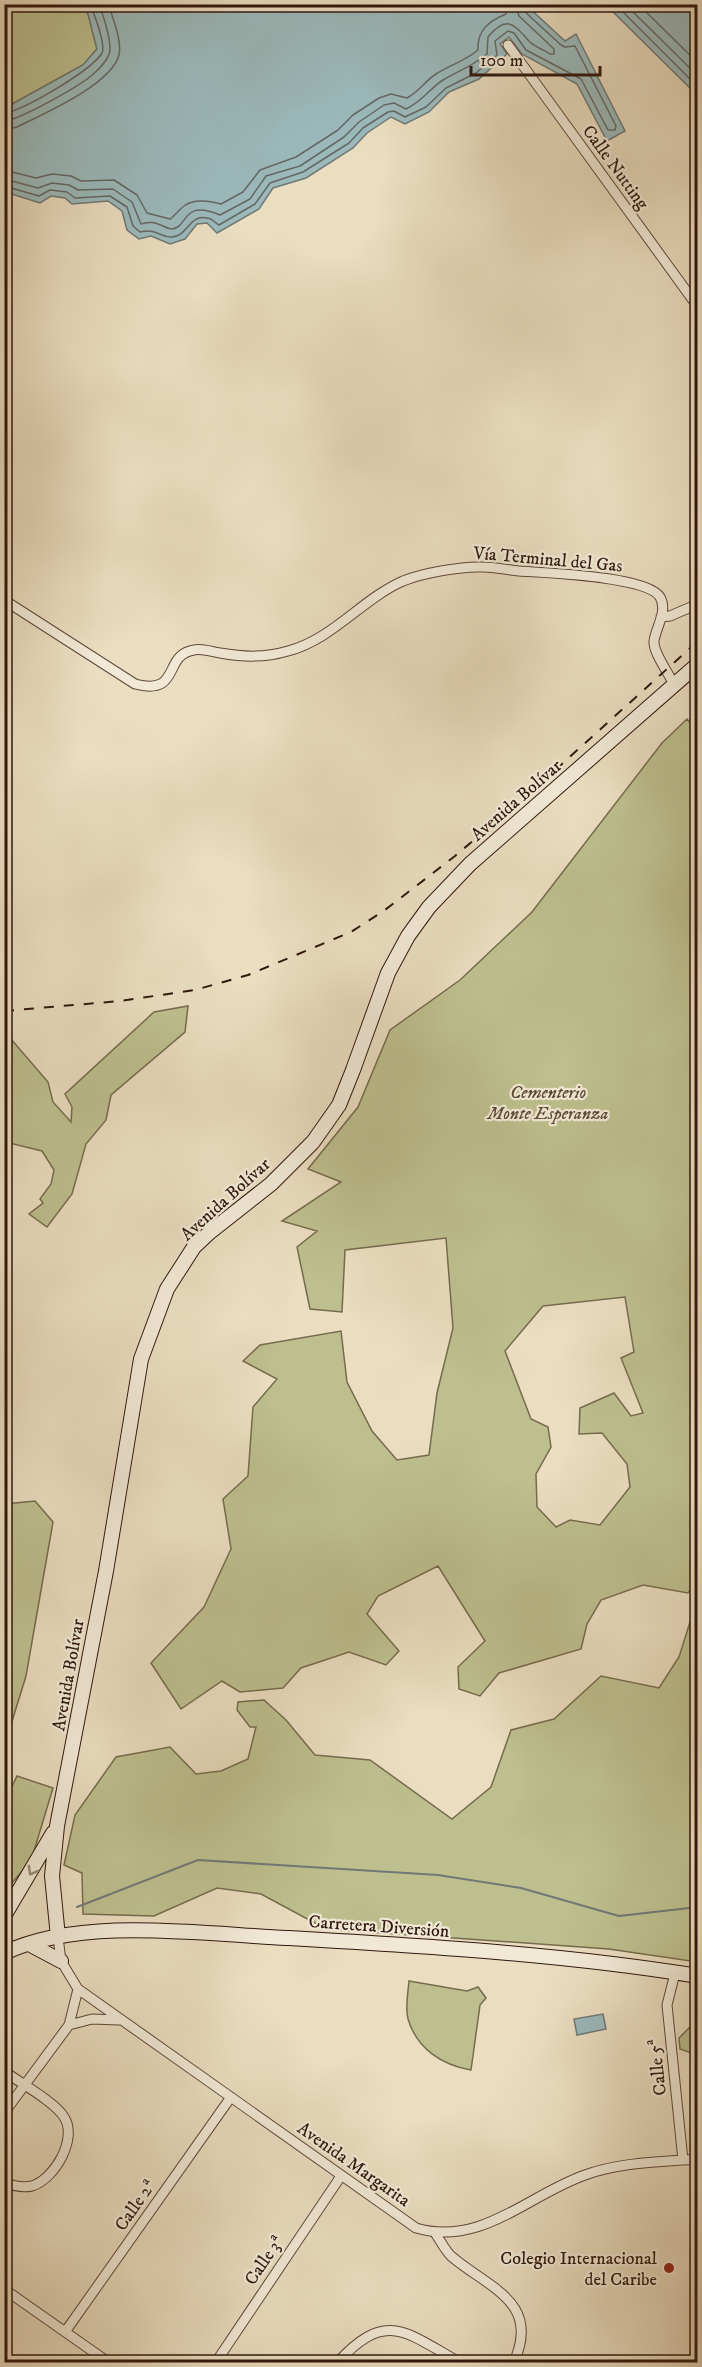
<svg xmlns="http://www.w3.org/2000/svg" width="702" height="2367" viewBox="0 0 702 2367" font-family="'IM FELL DW Pica',serif">
<style>
.green{fill:#bdbf8e;stroke:#766b4e;stroke-width:1.5;fill-rule:evenodd}
.water{fill:#9bbabc;stroke:#707976;stroke-width:1.5}
.lines{fill:none;stroke-linecap:round;stroke-linejoin:round}
.shore{stroke:#666865;stroke-width:1.5}
.stream{stroke:#707976;stroke-width:2}
.minor-casing{stroke:#5e483a;stroke-width:11}
.secondary-casing{stroke:#30170e;stroke-width:16}
.minor{stroke:#f1e9d6;stroke-width:9}
.secondary{stroke:#f1e9d6;stroke-width:14}
.rail{stroke:#30170e;stroke-width:2;stroke-dasharray:10 10;stroke-linecap:butt}
.oneway{stroke:#9a8a7c}
.poi-dot{fill:#8f2418;stroke:#f1e9d6;stroke-width:2}
.labels{text-anchor:middle;stroke-width:4.5;stroke-linejoin:round;paint-order:stroke}
.street-label{font-size:18px;fill:#30170e;stroke:#f1e9d6}
.park-label{font-size:18px;font-style:italic;fill:#5a4934;stroke:#f1e9d6}
.poi-label{font-size:18px;fill:#30170e;stroke:#f1e9d6;text-anchor:end}
</style>
<rect width="100%" height="100%" fill="#eaddc0"/>
<filter id="stains"><feTurbulence type="fractalNoise" baseFrequency=".00333" numOctaves="4"/><feColorMatrix values="0 0 0 0 .2 0 0 0 0 .09 0 0 0 0 .02 0 0 0 .5 -.17"/></filter>
<radialGradient id="worn" r=".72"><stop offset=".6" stop-color="#630" stop-opacity="0"/><stop offset="1" stop-color="#630" stop-opacity=".3"/></radialGradient>
<!-- green -->
<path class="green" d="M5,5H82L88,14L97,49L83,65L5,108Z
M687,719L698,732L697,1581L688,1593L643,1585L601,1600L587,1624L581,1649L499,1673L480,1696L459,1689L458,1667L485,1641L438,1566L378,1596L367,1614L399,1651L386,1665L349,1652L301,1668L283,1688L240,1692L222,1681L181,1709L151,1663L204,1607L231,1549L223,1499L248,1476L253,1407L277,1379L243,1361L260,1345L341,1331L347,1382L372,1431L397,1460L429,1455L437,1393L453,1328L446,1238L345,1250L342,1312L310,1309L297,1247L317,1231L282,1221L341,1182L308,1169L358,1107L390,1030L460,980L532,912L662,743ZM625,1297L634,1352L621,1358L643,1413L631,1416L614,1393L580,1408L579,1434L602,1433L627,1464L630,1487L600,1525L570,1520L556,1527L537,1507L536,1474L551,1447L548,1427L531,1419L505,1351L543,1306Z
M188,1006L185,1032L111,1095L106,1120L86,1144L72,1194L47,1227L29,1214L43,1203L40,1199L51,1184L54,1170L42,1151L5,1142V1032L48,1082L53,1102L71,1122L72,1107L65,1094L154,1012Z
M35,1501L53,1522L26,1676L5,1744V1504Z
M697,1600V1962L609,1949L326,1929L261,1894L217,1888L154,1916L83,1914L82,1873L64,1865L75,1815L116,1757L170,1747L196,1774L221,1771L248,1759L256,1727H250L237,1710L238,1702L264,1700L286,1720L315,1755L370,1760L452,1819L491,1787L511,1730L554,1719L601,1676L659,1688L679,1657Z
M17,1776L53,1788L31,1861L5,1891V1801Z
M409,1981L467,1991L478,1987L486,1998L480,2005L471,2070C442,2065 417,2049 408,2019C405,2007 408,1993 409,1981Z
M697,2020V2055L680,2049L679,2038Z"/>
<!-- water -->
<path class="water" d="M82,5H526L565,41L576,34L625,131L607,141L577,84L522,54L509,37L500,44L507,54L479,79L449,92L429,112L405,124L391,117L367,133L353,148L306,178L273,188L259,209L217,233L207,223L197,224L185,239L170,244L151,236L139,239L127,230L122,211L108,201L72,204L65,198L51,196L40,203L5,192V108L83,65L97,49L88,14Z
M606,5H697V95Z
M603,2014L606,2029L577,2035L574,2019Z"/>
<g class="lines">
<!-- shore -->
<path class="shore" d="M615,4L698,87
M625,4L698,76
M638,4L698,63
M4,113C23,111 92,70 102,53C106,45 94,12 89,4
M4,121C20,120 79,86 91,76C97,71 107,61 109,54C113,45 103,13 98,4
M4,130L17,127C43,114 111,85 119,55C122,41 113,18 108,4
M4,170L36,178L52,174L71,176L81,181L114,180L137,195L147,213L170,219C175,216 178,210 184,206C195,198 210,201 221,204L243,192L260,170L296,157L338,130L353,115L379,98L391,94L407,98C419,92 425,81 436,74C450,65 465,61 478,50C477,30 489,21 506,14V4
M4,179L38,188L52,183L69,185L78,190L113,189L132,202L141,224C145,223 150,222 155,223C160,224 167,229 172,229C189,227 181,199 220,215L250,199L266,176L300,166L344,137L359,122L384,105L394,103L406,109C423,101 429,89 443,80C460,70 471,67 487,54L488,37C508,13 515,26 530,42C535,47 544,50 550,54H554V49L519,16L515,4
M4,186L39,196L50,190L67,192L75,198L110,196L127,207L133,226L140,232C158,228 160,238 172,237C188,236 189,214 207,218C212,218 215,223 219,225L255,204L270,183L303,172L349,143L363,128L388,112L394,111L405,117L426,107L446,88L476,73L497,55L495,41L508,31L514,33L526,50L581,79L608,130H615L616,126L575,46L565,47L561,45L524,11L523,4"/>
<!-- stream -->
<path class="stream" d="M77,1907L198,1860L438,1875L521,1888L619,1916L698,1907"/>
<!-- minor casing -->
<g class="minor-casing">
<path id="minor" d="M508,45L698,307
M4,600L135,684C182,696 162,655 194,650C202,648 212,652 220,653C244,657 264,658 288,651C333,639 362,599 403,581C423,573 462,566 483,567C495,567 507,570 519,571C545,573 647,576 660,597C668,611 656,627 654,641C653,653 669,673 674,685
M661,617L670,616L698,604
M58,1937L61,1961L78,1989L416,2228C481,2247 528,2195 585,2175C620,2162 661,2162 698,2159
M675,1973L667,2005L683,2160
M69,2025L92,2019L119,2020
M4,2071C20,2083 55,2102 64,2117C78,2138 55,2179 32,2186C22,2188 13,2186 4,2182
M4,2113L69,2025L78,1989
M435,2233C440,2240 445,2250 451,2256C488,2288 541,2301 514,2362
M4,2289L108,2362
M65,2332L231,2097
M216,2362L341,2176
M338,2362C386,2309 407,2333 459,2362"/>
</g>
<!-- secondary casing -->
<g class="secondary-casing">
<path id="secondary" d="M4,1916L53,1833
M58,1937L52,1876L57,1826L106,1571L141,1359L167,1289L194,1247L210,1232L271,1184L313,1142L325,1125L339,1105L353,1070L388,973L408,936L429,907L470,864L698,664
M29,1944L61,1961
M4,1953C82,1916 202,1934 287,1938C424,1946 562,1954 698,1976"/>
</g>
<!-- minor -->
<use href="#minor" class="minor"/>
<!-- secondary -->
<use href="#secondary" class="secondary"/>
<!-- rail -->
<path class="rail" d="M4,1011L120,1001L195,990L248,975L351,932L385,910L455,856L542,782L698,641"/>
</g>
<!-- one-way arrows -->
<defs><path id="oneway-chevron" d="M-2-3.5L2.5 0L-2 3.5" fill="none" stroke-width="1.6" stroke-linecap="round" stroke-linejoin="round" transform="scale(1.5)"/></defs>
<use class="oneway" href="#oneway-chevron" transform="translate(32 1871) rotate(119)"/>
<!-- markers -->
<circle class="poi-dot" cx="669" cy="2268" r="6"/>
<g class="labels">
<!-- street labels -->
<g class="street-label">
<text transform="translate(616 167) rotate(54)" y="6">Calle Nutting</text>
<text transform="translate(548 559) rotate(5)" y="6">Vía Terminal del Gas</text>
<text transform="translate(516 800) rotate(-41)" y="6">Avenida Bolívar</text>
<text transform="translate(225 1199) rotate(-42)" y="6">Avenida Bolívar</text>
<text transform="translate(68 1675) rotate(-80)" y="6">Avenida Bolívar</text>
<text transform="translate(379 1926) rotate(4)" y="6">Carretera Diversión</text>
<text transform="translate(657 2067) rotate(-96)" y="6">Calle 5ª</text>
<text transform="translate(354 2164) rotate(35)" y="6">Avenida Margarita</text>
<text transform="translate(135 2205) rotate(-55)" y="6">Calle 2ª</text>
<text transform="translate(264 2260) rotate(-56)" y="6">Calle 3ª</text>
</g>
<!-- park labels -->
<g class="park-label">
<text x="548" y="1098">Cementerio<tspan x="548" dy="21">Monte Esperanza</tspan></text>
</g>
<!-- poi labels -->
<g class="poi-label">
<text x="657" y="2264">Colegio Internacional<tspan x="657" dy="21">del Caribe</tspan></text>
</g>
</g>
<!-- margin -->
<rect width="702" height="2367" fill="none" stroke="#eaddc0" stroke-width="24"/>
<rect x="6" y="6" width="690" height="2355" fill="none" stroke="#30170e" stroke-width="3"/>
<rect x="12" y="12" width="678" height="2343" fill="none" stroke="#30170e" stroke-width="1.5"/>
<!-- scale -->
<path d="M471 66v9h129v-9" fill="none" stroke="#30170e" stroke-width="3"/>
<text x="480" y="66" font-size="18" fill="#30170e" stroke="#f1e9d6" stroke-width="4.5" paint-order="stroke">100 m</text>
<rect width="100%" height="100%" filter="url(#stains)"/>
<rect width="100%" height="100%" fill="url(#worn)"/>
</svg>
